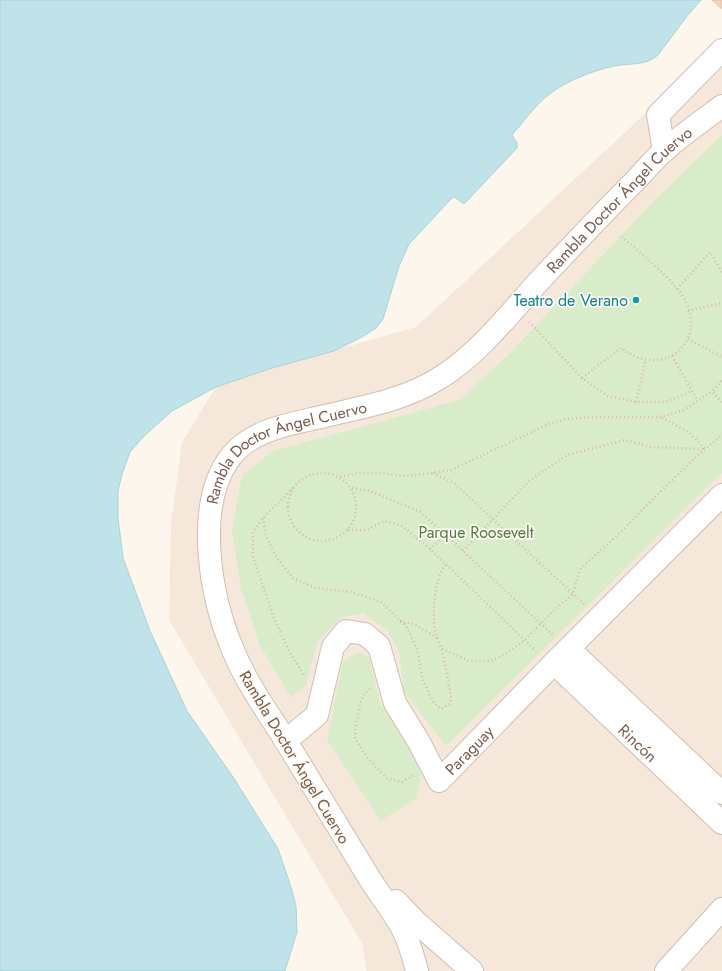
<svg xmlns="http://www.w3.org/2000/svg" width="722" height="971" viewBox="0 0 722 971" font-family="Jost,sans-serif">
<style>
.residential{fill:#f5e8da}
.green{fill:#d8ecc9}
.water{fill:#bfe3e8;stroke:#a5d3da}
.building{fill:#f3d5c3;stroke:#e6bba3}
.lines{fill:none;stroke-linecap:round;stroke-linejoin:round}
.minor-casing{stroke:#d1beb0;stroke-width:24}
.path{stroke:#d9b8a5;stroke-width:2.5;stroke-dasharray:1 3;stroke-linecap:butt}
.minor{stroke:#fff;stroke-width:22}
.culture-dot{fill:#0f9aa8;stroke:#fffaf3;stroke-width:1.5}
.labels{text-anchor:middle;stroke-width:3.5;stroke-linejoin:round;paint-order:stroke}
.street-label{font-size:16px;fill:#7a5c4d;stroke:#fffaf3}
.culture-label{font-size:16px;fill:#0d838f;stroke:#fffaf3;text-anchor:end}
.park-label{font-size:16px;fill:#537a41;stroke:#fffaf3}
</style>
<rect width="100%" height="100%" fill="#fdf6ec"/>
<!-- residential -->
<path class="residential" d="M722,42V971H366L363,945L169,620L171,525L182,442L216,387L272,368L416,327Z"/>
<!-- green -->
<path class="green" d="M722,135V473L446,746L404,692L399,651L388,632L364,613L340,618L317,642L306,686L291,697L260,646L241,588L232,531L242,475L273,451L459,400L509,354L655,200Z
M358,652L369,657L380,703L421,763L420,783L416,798L381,821L327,740L343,662Z"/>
<!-- water -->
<path class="water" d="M0,0H701L687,16L658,55C646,66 629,63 614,66C592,71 565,81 547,96C534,107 523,122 512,135L517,143V148L465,203H462L455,197L452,198L409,244L399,266L383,319L376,328L362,337L334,351L272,368L216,387L172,411L145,435L130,452L122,474L118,491V518L123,558L150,631L187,711L233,777L278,849L291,887L296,906L297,932L285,971H0Z"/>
<!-- building -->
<path class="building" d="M712,0H722V9Z"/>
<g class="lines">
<!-- minor casing -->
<g class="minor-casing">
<g id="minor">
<path d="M664,150L658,115L722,50"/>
<path d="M569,649L722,793"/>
<path id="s1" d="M554,663L722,823"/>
<path id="s2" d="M284,739L294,734L317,715L333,647L346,631L365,634L379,646L395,703L419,742L439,781L554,663L722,495"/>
<path d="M396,901L415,921L472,971"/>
<path id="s3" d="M417,971C413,956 409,940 401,926C390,907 376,890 365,871C338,827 311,782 284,738C266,710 246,682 233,650C211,599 194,508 229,459C250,429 292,424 325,416C363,407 404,400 438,379C479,354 509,314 541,279C571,247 601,215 632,184C643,173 653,160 665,150C683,134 703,120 722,106"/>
<path d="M666,971L722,909"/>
</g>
</g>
<!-- path -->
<path class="path" d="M677,289L710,252L722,272
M688,311L722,303
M529,322L582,378L608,396L636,402H666L692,391
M688,339L722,357
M672,356L698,401
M582,378L621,348C631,355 642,361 655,360C686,358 699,329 686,302C675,280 639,252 620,235
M722,381L712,391L722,402
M636,402L646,359
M288 507a34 34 0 1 1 68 0a34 34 0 1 1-68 0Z
M433,473L454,483L584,604
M340,477L358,473H382L402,476L427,474L451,470L549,424L567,419L595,417H661L684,410L712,391
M293,488L263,518L253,532V557L274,618L290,653L305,677
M352,488L370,491L420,512L446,535L554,636
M263,518L266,535L276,557L293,578L316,588L351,592L381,602L406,626L417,648L423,681L434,703L441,709L450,704L451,697C448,681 446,664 441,648C440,642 436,637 435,631C432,613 434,578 446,565
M348,530H367L384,521L402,526L430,549L536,651
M430,549L446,535
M463,551L529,481L567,455L625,440L650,447L705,449L690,433L661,417
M400,621L416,625L437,638
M442,649L470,661H490L507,653L525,640L553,611L573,594L580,569L623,530L657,495L698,455L722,435
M370,689L364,694L360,704L356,725L355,738L369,760L387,778L402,782L414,775"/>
<!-- minor -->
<use href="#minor" class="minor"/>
</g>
<!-- markers -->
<circle class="culture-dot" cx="636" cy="300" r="4"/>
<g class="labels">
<!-- street labels -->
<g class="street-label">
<text dy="6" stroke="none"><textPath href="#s3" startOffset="1052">Rambla Doctor Ángel Cuervo</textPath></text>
<text dy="6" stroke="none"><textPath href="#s3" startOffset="620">Rambla Doctor Ángel Cuervo</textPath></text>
<text dy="6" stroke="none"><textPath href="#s1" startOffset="116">Rincón</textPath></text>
<text dy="6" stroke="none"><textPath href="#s2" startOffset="361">Paraguay</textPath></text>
<text transform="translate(295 757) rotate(59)" y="6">Rambla Doctor Ángel Cuervo</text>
</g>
<!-- culture labels -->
<g class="culture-label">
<text x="628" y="306">Teatro de Verano</text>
</g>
<!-- park labels -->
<g class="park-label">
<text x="476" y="538">Parque Roosevelt</text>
</g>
</g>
</svg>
